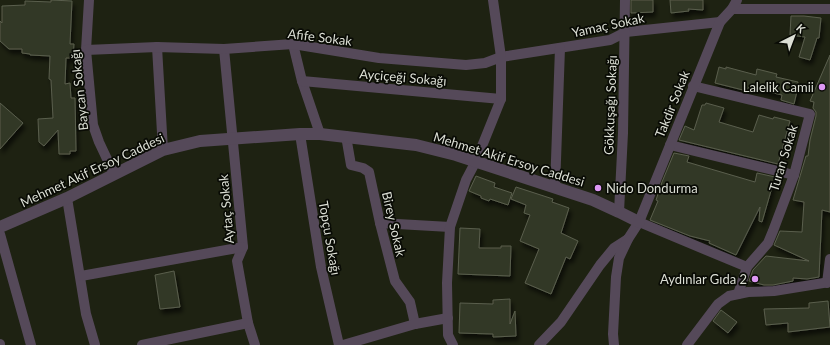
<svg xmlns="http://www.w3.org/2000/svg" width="830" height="345" font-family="Lato,sans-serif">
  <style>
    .building { fill: #333727; stroke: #5a5f4d; filter: url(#shadow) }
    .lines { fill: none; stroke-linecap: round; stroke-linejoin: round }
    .minor { stroke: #554959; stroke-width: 10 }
    .tertiary { stroke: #554959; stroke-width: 12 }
    .poi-dot { fill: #dd98f3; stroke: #090b05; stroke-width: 1.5 }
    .labels { text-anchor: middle; stroke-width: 3.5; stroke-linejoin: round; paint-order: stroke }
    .street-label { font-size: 13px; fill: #dcdfd5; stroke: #090b05 }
    .poi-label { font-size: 13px; fill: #dcdfd5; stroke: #090b05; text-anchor: end }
  </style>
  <defs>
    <filter id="shadow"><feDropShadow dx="2.5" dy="4.5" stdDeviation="2" flood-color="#0009"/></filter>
  </defs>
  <rect width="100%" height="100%" fill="#1e2212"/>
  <g class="building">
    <polygon points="51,0 72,1 70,44 74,44 73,58 66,58 65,84 70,83 71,98 75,98 76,151 70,151 70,154 59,154 58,130 44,146 39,142 38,119 53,118 51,80 49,79 50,56 30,55 30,54 22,53 22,49 9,49 0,41 0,21 2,23 2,6 25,5 25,1 51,2"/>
    <polygon points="631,0 653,0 653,12 631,13"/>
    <polygon points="670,0 703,0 703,10 688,9 689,11 671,13"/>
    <polygon points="791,16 804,16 821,18 819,38 817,38 810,60 799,57 805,37 790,35"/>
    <polygon points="830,55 830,212 822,210 819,277 807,279 793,278 793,281 773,285 764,285 749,281 753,270 766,256 809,261 774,245 780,231 802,232 804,202 793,200 806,156 808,156 810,140 816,116 816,112 813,108 814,102 810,101"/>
    <polygon points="719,67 726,69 726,67 756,75 757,69 777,74 776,77 798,82 797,86 798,87 794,104 781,100 782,95 749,87 747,91 715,83"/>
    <polygon points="0,103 23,123 0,149"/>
    <polygon points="706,103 724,108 719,122 753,132 759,115 773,119 774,117 790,121 778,164 679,140 685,126 694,130 702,105 705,105"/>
    <polygon points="674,153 689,156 687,162 755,182 757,173 775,177 762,222 759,221 760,207 736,255 709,243 710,241 690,236 650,220 658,201 656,200 662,182"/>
    <polygon points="476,176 495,183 494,187 512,193 508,205 490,199 489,201 481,198 481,196 469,191"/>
    <polygon points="516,187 553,199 552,202 569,208 561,233 578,241 570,259 566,257 551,294 525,283 539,249 520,241 530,215 524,213 526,205 511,199"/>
    <polygon points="460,228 480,229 479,248 501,248 501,246 511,246 510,276 458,274"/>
    <polygon points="174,271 180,307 160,309 155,275"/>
    <polygon points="510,299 510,324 515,311 516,336 493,337 493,334 459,333 460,303 493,304 493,300"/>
    <polygon points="828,301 830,327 788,332 788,323 766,325 764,309 809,308 809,303"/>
    <polygon points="721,310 737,322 728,333 713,321"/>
  </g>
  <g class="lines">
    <g class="minor">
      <polyline points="89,0 86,50 93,125 99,142 114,174"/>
      <polyline points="732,9 830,9"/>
      <polyline points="293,44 302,81 320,134"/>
      <polyline points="157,47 163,150"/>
      <polyline points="224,49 243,247 237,261 248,323 255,345"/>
      <polyline points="86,50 157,47 224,49 293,44 379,58 466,65 485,63 501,57 610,40 626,32 720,22"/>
      <polyline points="302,81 501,99"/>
      <polyline points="693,86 810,114 794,175 773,231 768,243 747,267 738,294"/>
      <polyline points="300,134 321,267 339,345"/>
      <polyline points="346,136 351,165 363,168 369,172 380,223 395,281 410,302 415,324"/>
      <polyline points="670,145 794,175"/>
      <polyline points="555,188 560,48"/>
      <polyline points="67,198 86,314 95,345"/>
      <polyline points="619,212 623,133 625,0"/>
      <polyline points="639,222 747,267"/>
      <polyline points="380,223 450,227"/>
      <polyline points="0,234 31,345"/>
      <polyline points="81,276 243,247"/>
      <polyline points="827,283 830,259"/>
      <polyline points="0,344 0,345"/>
      <polyline points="142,345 248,323"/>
      <polyline points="343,345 415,324 448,318"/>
      <polyline points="453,345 448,335 447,283 450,227 466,180 476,161 501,99 501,57 493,0"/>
      <polyline points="539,345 561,322 600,265 614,248 628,239"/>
      <polyline points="614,345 613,334 616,277 619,258 628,239 639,222 720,22 732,9 737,0"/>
      <polyline points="687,345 718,304 729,296 748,292 774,291 830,282"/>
    </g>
    <polyline class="tertiary" points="0,227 67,198 163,150 200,141 300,134 320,134 416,145 456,155 593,200 619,212 639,222"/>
  </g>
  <g class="poi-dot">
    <circle cx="822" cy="87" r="4"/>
    <circle cx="598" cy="188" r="4"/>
    <circle cx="755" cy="279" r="4"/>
  </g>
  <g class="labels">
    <g class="street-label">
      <text transform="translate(608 25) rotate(-12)" y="5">Yamaç Sokak</text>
      <text transform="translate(320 37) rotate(7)" y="5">Afife Sokak</text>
      <text transform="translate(403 77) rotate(5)" y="5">Ayçiçeği Sokağı</text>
      <text transform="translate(79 90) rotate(-96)" y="5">Baycan Sokağı</text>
      <text transform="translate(672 104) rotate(-68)" y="5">Takdir Sokak</text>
      <text transform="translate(610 105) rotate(-88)" y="5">Gökkuşağı Sokağı</text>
      <text transform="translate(783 158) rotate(-73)" y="5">Turan Sokak</text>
      <text transform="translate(509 159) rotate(17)" y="5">Mehmet Akif Ersoy Caddesi</text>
      <text transform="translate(92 170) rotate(-25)" y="5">Mehmet Akif Ersoy Caddesi</text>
      <text transform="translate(226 209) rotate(-95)" y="5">Aytaç Sokak</text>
      <text transform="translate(394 224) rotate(77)" y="5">Birey Sokak</text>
      <text transform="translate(330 238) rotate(80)" y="5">Topçu Sokağı</text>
    </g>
    <g class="poi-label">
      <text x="814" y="92">Lalelik Camii</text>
      <text x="606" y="193" text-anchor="start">Nido Dondurma</text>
      <text x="747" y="284">Aydınlar Gıda 2</text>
    </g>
  </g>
  <g transform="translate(794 36) rotate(42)" stroke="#090b05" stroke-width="3" paint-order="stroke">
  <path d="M0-3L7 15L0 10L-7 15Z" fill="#dcdfd5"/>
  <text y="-6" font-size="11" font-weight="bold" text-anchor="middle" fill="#dcdfd5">K</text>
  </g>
</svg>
